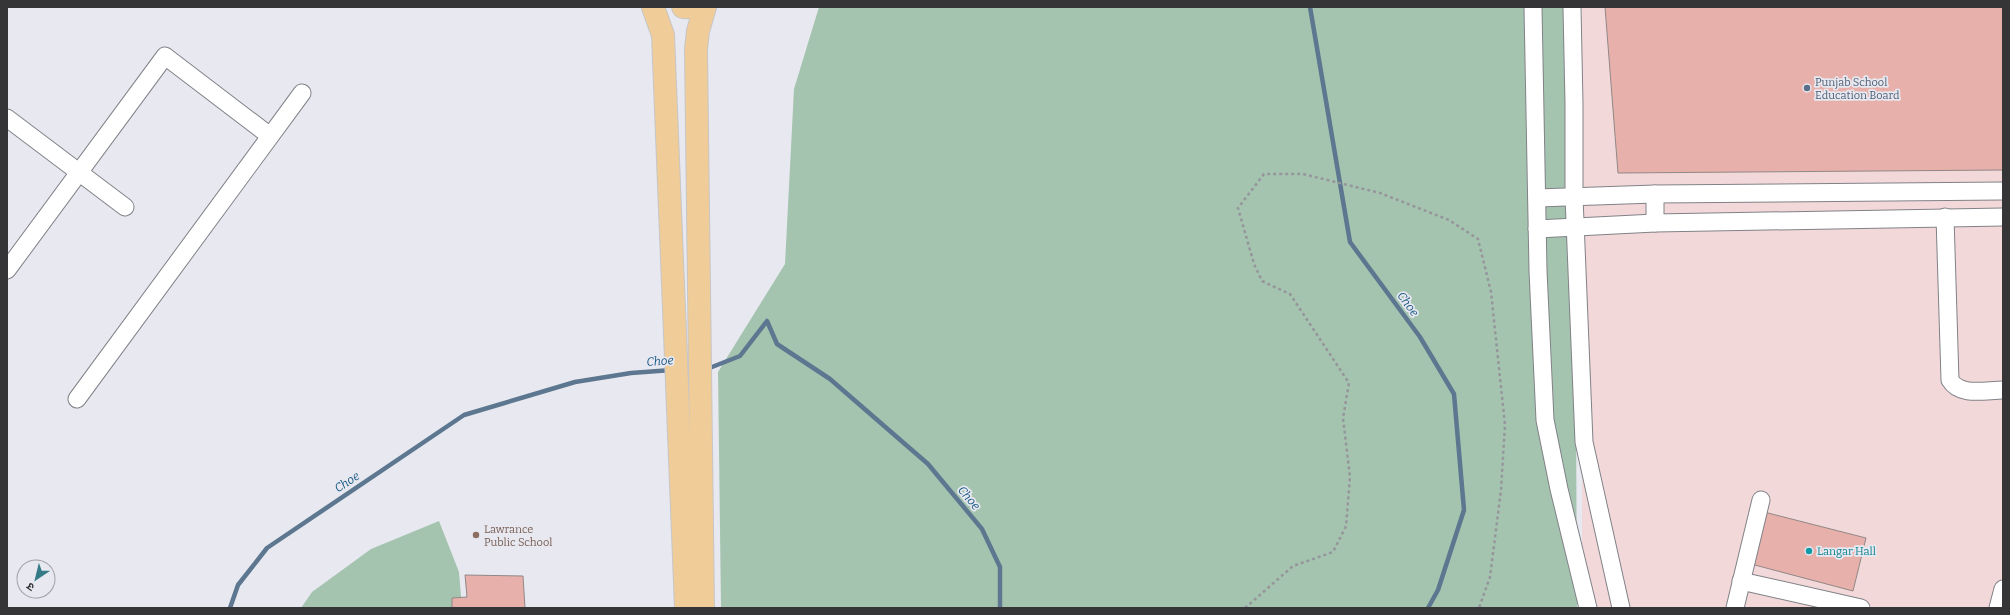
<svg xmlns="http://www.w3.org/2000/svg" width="2010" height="615" font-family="Bitter,'Noto Sans Devanagari',serif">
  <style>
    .commercial { fill: #f3d8da }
    .green { fill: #a5c4b0 }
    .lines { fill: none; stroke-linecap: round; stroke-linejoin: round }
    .stream { stroke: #5c778f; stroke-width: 4.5 }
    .building { fill: #e8b0aa; stroke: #908887 }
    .minor-casing { stroke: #818288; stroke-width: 19 }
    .major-casing { stroke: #c6c6c7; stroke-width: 24 }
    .path { stroke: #95969b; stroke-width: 2.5; stroke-dasharray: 3 3; stroke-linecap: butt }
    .minor { stroke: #fff; stroke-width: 17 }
    .major { stroke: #f0cc98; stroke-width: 22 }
    .service-dot { fill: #5c6f8a; stroke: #e8e9f0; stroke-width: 1.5 }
    .education-dot { fill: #8d6e63; stroke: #e8e9f0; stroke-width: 1.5 }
    .culture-dot { fill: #0f9aa8; stroke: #e8e9f0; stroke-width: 1.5 }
    .labels { text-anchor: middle; stroke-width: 3.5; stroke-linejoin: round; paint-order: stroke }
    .service-label { font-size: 11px; fill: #4e5e75; stroke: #e8e9f0; text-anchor: start }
    .education-label { font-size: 11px; fill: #785e54; stroke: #e8e9f0; text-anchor: start }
    .culture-label { font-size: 11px; fill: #0d838f; stroke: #e8e9f0; text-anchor: start }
    .water-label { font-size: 12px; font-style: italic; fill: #1b5986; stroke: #e8e9f0 }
  </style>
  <rect width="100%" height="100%" fill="#e8e9f0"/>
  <rect class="commercial" x="1582" y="7" width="421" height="601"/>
  <g class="green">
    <polygon points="819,7 1574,7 1577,608 721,608 718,372 785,264 794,89"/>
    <polygon points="439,521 459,572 462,608 301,608 312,592 371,549"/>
  </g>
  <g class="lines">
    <g class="stream">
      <polyline points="1310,7 1350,242 1420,337 1454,394 1464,510 1438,590 1428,608"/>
      <polyline points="705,368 712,367 740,356 767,321 777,344 830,379 928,464 982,529 1000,567 1000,608"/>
      <polyline points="230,608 238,585 267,548 464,415 575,382 631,373 672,370"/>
    </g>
  </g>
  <g class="building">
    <polygon points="1605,7 2003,7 2003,170 1618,173"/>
    <polygon points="1764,512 1866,538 1853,591 1751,564"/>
    <polygon points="465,575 523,576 525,608 452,608 452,598 467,597"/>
  </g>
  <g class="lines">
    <g class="minor-casing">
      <g id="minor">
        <polyline points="1533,7 1538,271 1545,420 1559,489 1588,608"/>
        <polyline points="1572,7 1574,104 1574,197 1584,442 1621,608"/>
        <polyline points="7,118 125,207"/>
        <polyline points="1537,198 1655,194 2003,191"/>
        <path d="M1945,217L1950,380C1960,397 1986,390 2003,390"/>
        <polyline points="1655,223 1655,194"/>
        <polyline points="1537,229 1655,223 2003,217"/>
        <polyline points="7,270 165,56 270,136"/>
        <polyline points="77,399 302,93"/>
        <polyline points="1741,581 1861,608"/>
        <polyline points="1735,608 1761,500"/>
        <polyline points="1998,608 2003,589"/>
      </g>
    </g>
    <g class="major-casing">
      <g id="major">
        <polyline points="653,7 663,35 686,608"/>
        <polyline points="683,7 704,8"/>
        <polyline points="703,608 696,49 698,31 705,7"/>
      </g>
    </g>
    <polyline class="path" points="1245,608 1293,566 1333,552 1346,526 1350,477 1343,418 1349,383 1290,294 1262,281 1254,264 1238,208 1264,174 1303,174 1380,193 1449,220 1478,239 1491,292 1505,425 1501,490 1490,577 1479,608"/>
    <use href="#minor" class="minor"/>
    <use href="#major" class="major"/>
  </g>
  <circle class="service-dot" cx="1807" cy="88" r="4"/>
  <circle class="education-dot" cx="476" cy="535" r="4"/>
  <circle class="culture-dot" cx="1809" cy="551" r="4"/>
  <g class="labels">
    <g class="service-label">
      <text x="1815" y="86">Punjab School<tspan x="1815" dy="13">Education Board</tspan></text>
    </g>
    <g class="education-label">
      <text x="484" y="533">Lawrance<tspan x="484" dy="13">Public School</tspan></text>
    </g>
    <g class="culture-label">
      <text x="1817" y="555">Langar Hall</text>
    </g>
    <g class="water-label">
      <text transform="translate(1408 304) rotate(54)" y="4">Choe</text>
      <text transform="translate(660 361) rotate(-4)" y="4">Choe</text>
      <text transform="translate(347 482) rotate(-34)" y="4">Choe</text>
      <text transform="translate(969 498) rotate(50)" y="4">Choe</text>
    </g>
  </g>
  <rect width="2010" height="615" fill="none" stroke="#353538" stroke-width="16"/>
  <g transform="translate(36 579) rotate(215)"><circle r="19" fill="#e8e9f0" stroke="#a0a1a6"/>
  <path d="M0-3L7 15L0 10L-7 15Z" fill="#357b87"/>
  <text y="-6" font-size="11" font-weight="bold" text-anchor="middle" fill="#353538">उ</text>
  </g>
</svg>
